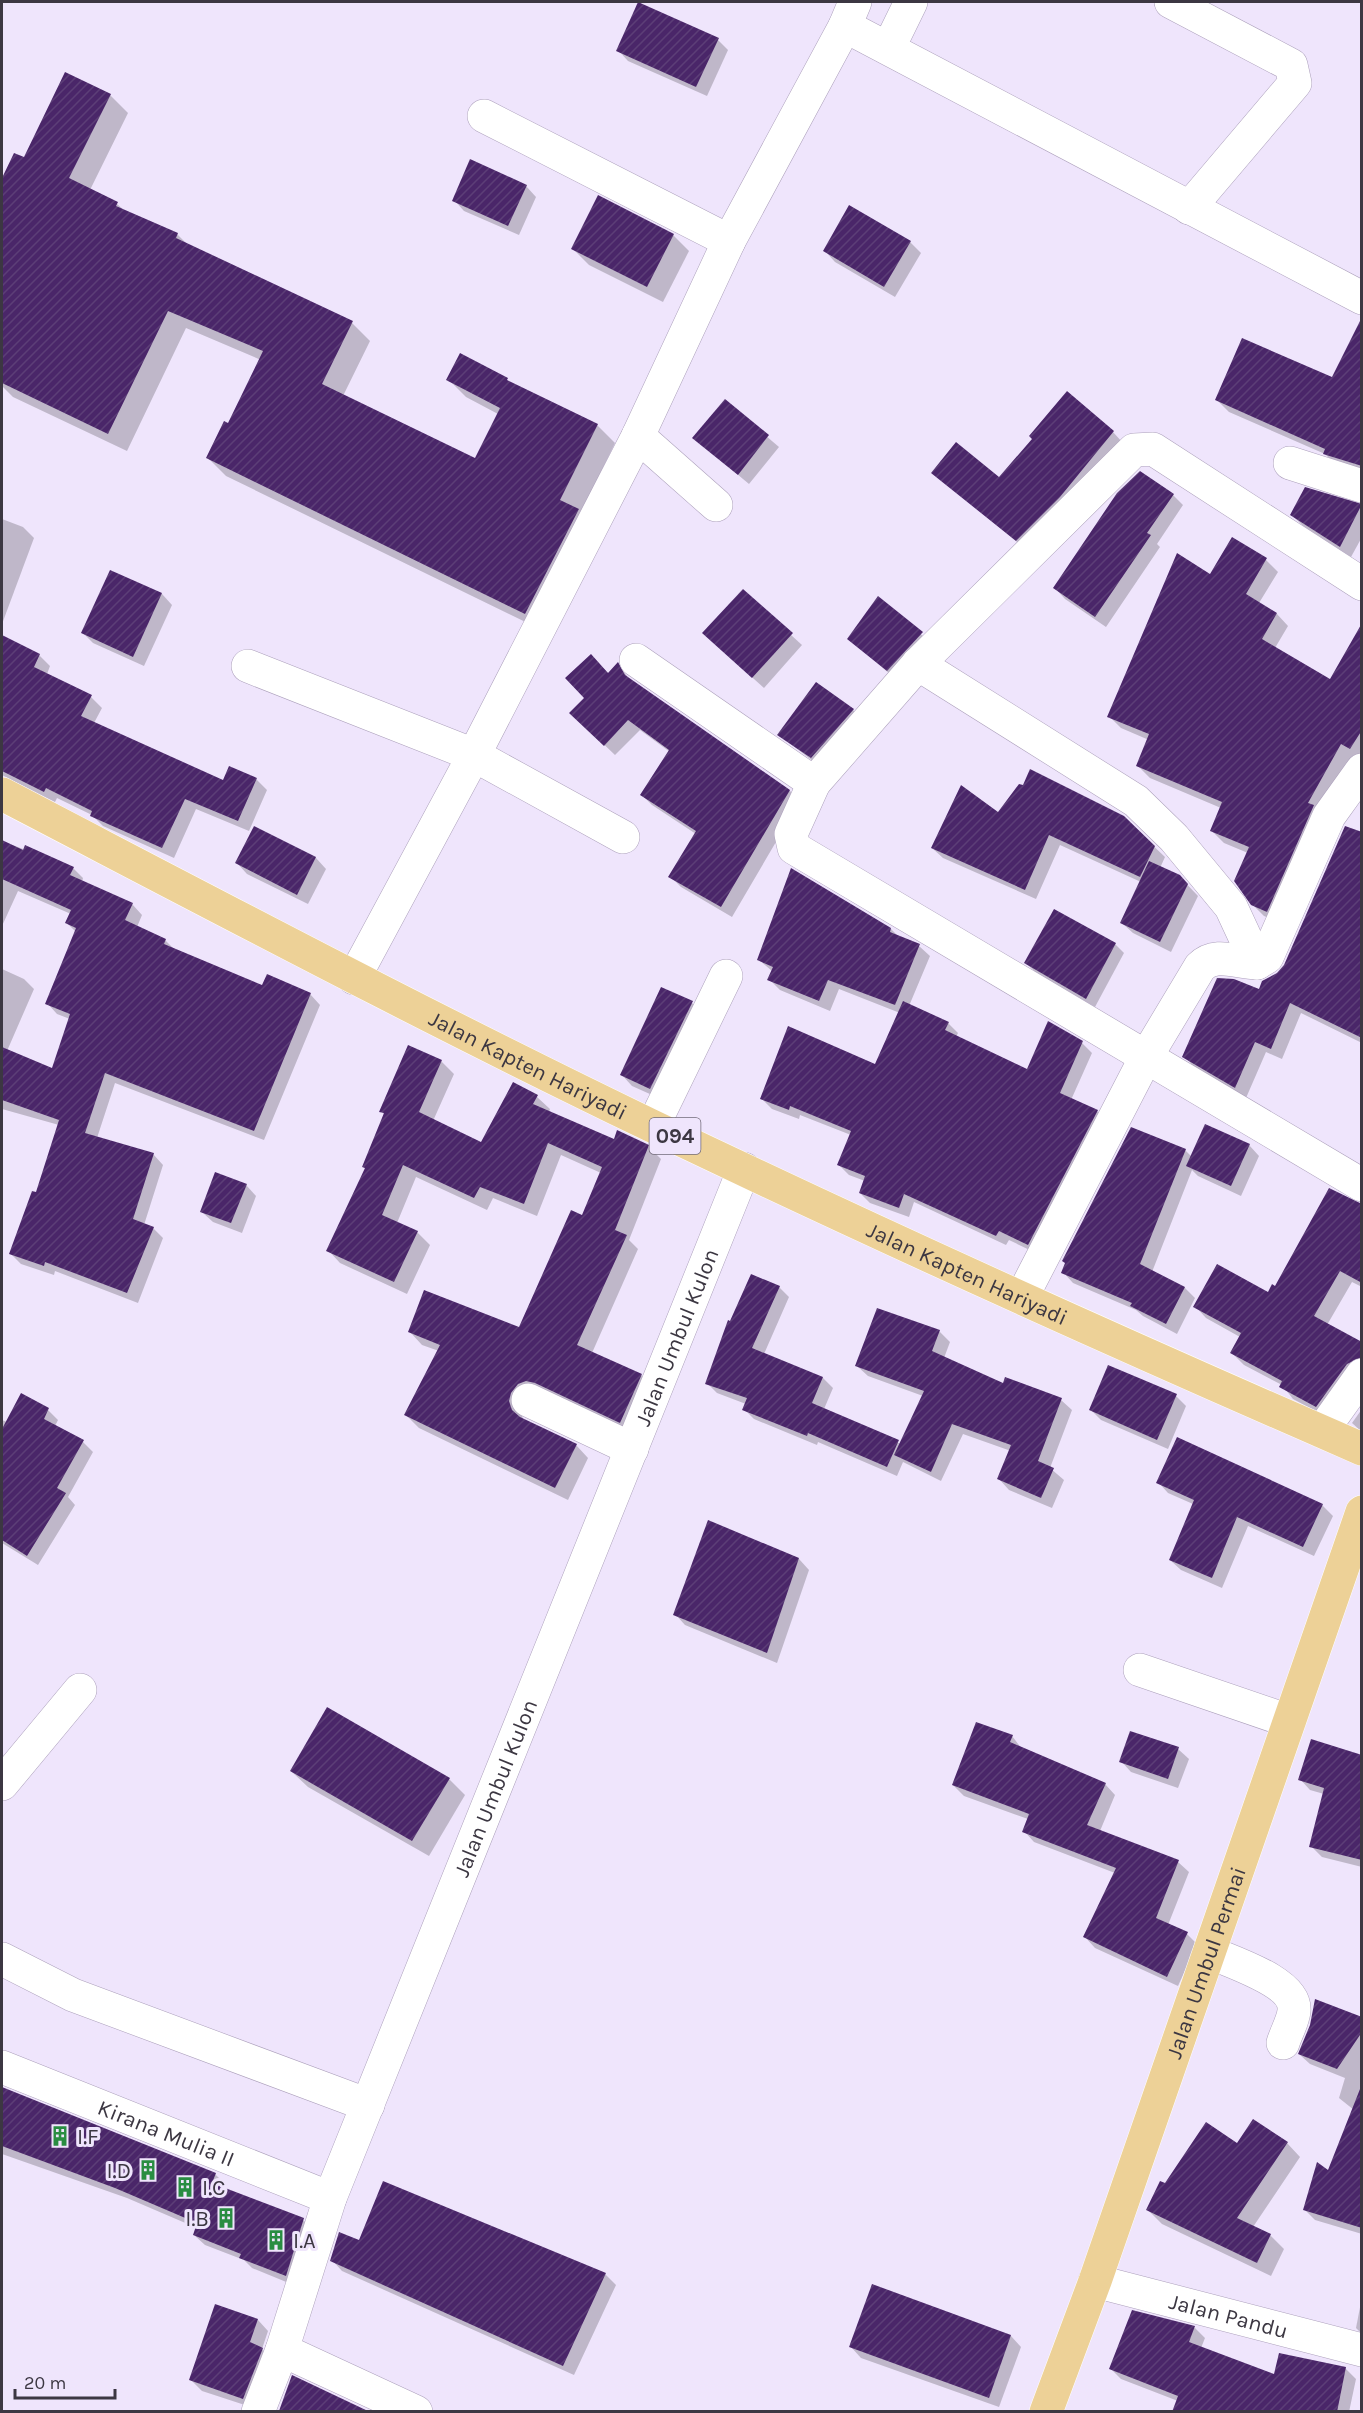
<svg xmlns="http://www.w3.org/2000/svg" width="1363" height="2413" font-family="Karla,sans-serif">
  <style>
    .shadow { fill: #0003 }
    .building { fill: url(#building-hatch) }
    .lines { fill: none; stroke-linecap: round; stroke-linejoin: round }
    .minor-casing { stroke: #ada1bc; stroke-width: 34 }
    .major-casing { stroke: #fff; stroke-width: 34 }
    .minor { stroke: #fff; stroke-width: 33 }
    .major { stroke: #edd197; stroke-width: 33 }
    .labels { text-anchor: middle; stroke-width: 6; stroke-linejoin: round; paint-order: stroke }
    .shield { fill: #efe5fc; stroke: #726b7a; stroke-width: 1.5 }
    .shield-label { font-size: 21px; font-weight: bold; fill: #3c3742 }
    .street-label { font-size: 22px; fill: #3c3742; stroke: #efe5fc }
    .poi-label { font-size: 22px; fill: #3c3742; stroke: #efe5fc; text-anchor: start }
  </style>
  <defs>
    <pattern id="building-hatch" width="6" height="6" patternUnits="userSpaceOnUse" patternTransform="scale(1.5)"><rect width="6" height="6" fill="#4a2669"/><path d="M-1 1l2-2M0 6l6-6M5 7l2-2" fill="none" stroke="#5c3e77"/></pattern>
  </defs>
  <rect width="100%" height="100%" fill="#efe5fc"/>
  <g class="shadow">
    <polygon points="718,40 728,50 707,96 628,61 618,50"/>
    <polygon points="110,95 128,113 90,190 117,204 125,211 177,234 188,245 352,323 370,341 343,396 476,460 498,414 466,397 448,379 460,355 512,385 597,425 615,443 581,513 544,631 226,476 208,458 229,425 261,360 186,328 127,451 13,397 2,386 2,360 13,329 2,325 2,182 14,155 24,159"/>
    <polygon points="526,186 536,197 519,235 464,211 454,200"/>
    <polygon points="673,235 689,251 663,302 589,265 573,249"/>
    <polygon points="910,242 921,253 895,297 835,262 825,251"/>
    <polygon points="1362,340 1362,473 1336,465 1325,454 1229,412 1217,400 1333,379"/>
    <polygon points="725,401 779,447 749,484 694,438"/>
    <polygon points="1113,432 1123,443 1027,550 933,473 999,479"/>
    <polygon points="1306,489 1362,505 1362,537 1351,557 1303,526 1292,515"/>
    <polygon points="1173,495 1183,505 1157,544 1160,547 1106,627 1065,599 1055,588"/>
    <polygon points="2,519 23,527 34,538 2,624"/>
    <polygon points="1232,539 1266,560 1278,572 1259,603 1277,614 1288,626 1275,648 1331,681 1362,630 1362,759 1354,755 1320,813 1279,922 1264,916 1252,904 1248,853 1224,843 1212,831 1221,808 1150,778 1138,766 1149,740 1121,728 1109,716 1210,576"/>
    <polygon points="111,572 162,594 172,605 144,666 93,643 83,633"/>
    <polygon points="743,591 802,645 764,688 715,644"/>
    <polygon points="879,598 938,649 904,686 849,639"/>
    <polygon points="2,637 39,655 50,666 47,674 91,697 102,708 94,723 224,782 256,779 267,790 249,831 196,809 174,858 103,826 92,815 57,798 55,802 2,775"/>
    <polygon points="591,656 609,674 618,665 632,682 790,791 800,801 732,917 681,887 670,876 696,834 652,805 642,795 670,752 640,730 615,755 571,713 586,698"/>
    <polygon points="853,710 864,720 822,768 779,735"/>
    <polygon points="1024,787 1123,817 1165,857 1160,868 1179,876 1198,896 1171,952 1133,933 1122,923 1141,882 1060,845 1036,899 943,858 932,848 998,814"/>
    <polygon points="255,828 316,858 326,869 308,904 247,874 237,863"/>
    <polygon points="1362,834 1362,1043 1301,1013 1282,1059 1266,1052 1246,1098 1195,1068 1184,1056 1285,966"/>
    <polygon points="2,841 73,868 83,878 82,882 132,904 142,915 137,927 165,940 176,951 263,987 310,994 320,1005 264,1140 115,1083 97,1138 153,1154 163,1165 144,1225 153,1228 163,1238 138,1303 55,1271 54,1275 21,1264 11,1254 37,1194 59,1125 2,1109 2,969 24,979 34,989 7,1051 53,1070 70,1019 57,1014 47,1003 76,932 67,923 71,914 18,891 2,926"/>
    <polygon points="891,929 900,938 919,946 930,956 909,1006 948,1023 958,1033 956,1037 1028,1071 1082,1043 1092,1053 1071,1100 1097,1111 1107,1121 1038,1254 1009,1240 1006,1245 914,1202 909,1217 870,1203 860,1193 865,1181 849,1175 839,1165 851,1135 800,1115 799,1119 772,1109 762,1099 875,1066 900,1013 839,989 830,1011 780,990 769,979 772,971 759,960"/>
    <polygon points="1115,944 1124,953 1095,1007 1035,972 1026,963"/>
    <polygon points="692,1003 703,1013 661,1099 632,1086 622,1075"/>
    <polygon points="441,1061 454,1074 433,1121 482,1144 513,1084 537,1097 550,1109 549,1112 614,1141 648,1146 661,1159 629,1240 638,1249 592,1353 641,1375 653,1388 633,1434 522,1415 523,1420 576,1445 588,1458 568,1500 419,1428 406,1415 439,1351 422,1345 410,1332 520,1329 583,1217 601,1173 561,1155 537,1216 493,1198 487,1210 416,1177 397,1223 417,1232 430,1245 407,1294 340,1263 328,1250 366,1169 363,1167 385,1115 381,1111"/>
    <polygon points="1249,1145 1259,1156 1241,1196 1198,1176 1192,1170 1152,1272 1185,1288 1195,1298 1177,1334 1143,1316 1136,1310 1073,1283 1063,1272 1185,1150 1192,1157"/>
    <polygon points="246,1185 256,1196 242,1233 213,1222 202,1212"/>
    <polygon points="1362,1206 1362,1287 1352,1282 1327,1325 1362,1344 1362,1373 1329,1418 1293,1399 1282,1385 1244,1365 1232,1353 1240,1337 1206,1318 1195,1306 1268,1294"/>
    <polygon points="779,1287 789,1297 764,1354 823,1378 833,1388 824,1409 901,1444 923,1396 868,1376 857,1366 939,1331 950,1342 944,1358 1004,1385 1061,1400 1072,1410 1050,1468 1064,1480 1052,1508 1009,1490 999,1479 1011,1451 963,1434 941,1481 903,1462 897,1476 818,1442 817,1445 754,1419 744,1409 746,1404 717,1393 707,1383"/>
    <polygon points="22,1395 48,1410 58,1420 55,1426 83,1442 93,1452 68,1497 75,1505 38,1565 2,1543 2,1420 7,1422"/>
    <polygon points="1176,1396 1186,1406 1168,1449 1101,1420 1091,1410"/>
    <polygon points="1362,1409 1362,1432 1352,1423"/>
    <polygon points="1158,1482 1322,1505 1333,1516 1314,1556 1248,1526 1222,1588 1181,1570 1170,1560 1193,1504 1168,1493"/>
    <polygon points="799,1559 809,1570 777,1663 685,1625 675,1614"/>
    <polygon points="1012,1736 1022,1749 1105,1784 1115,1795 1100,1831 1178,1862 1189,1872 1168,1925 1187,1934 1197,1944 1178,1986 1095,1948 1085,1937 1115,1873 1034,1842 1024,1831 1028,1819 964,1796 953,1785"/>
    <polygon points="1178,1749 1189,1759 1178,1788 1131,1772 1121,1761"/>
    <polygon points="1362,1757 1362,1867 1322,1857 1311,1846 1324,1794 1310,1790 1300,1779"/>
    <polygon points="291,1771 449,1779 465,1795 429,1856 308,1787"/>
    <polygon points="1362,2018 1362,2090 1354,2110 1339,2098 1345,2078 1310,2064 1299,2054"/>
    <polygon points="2,2089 215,2174 226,2185 224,2190 303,2220 314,2230 296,2286 252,2268 244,2260 205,2245 194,2235 197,2228 127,2198 2,2154"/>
    <polygon points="1362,2116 1362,2234 1315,2220 1304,2209"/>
    <polygon points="1287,2143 1300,2157 1253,2227 1270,2235 1284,2249 1271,2276 1162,2224 1148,2210 1237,2145"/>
    <polygon points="332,2260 605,2274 616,2285 574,2375 342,2271"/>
    <polygon points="873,2286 1011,2336 1021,2347 999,2407 861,2358 851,2347"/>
    <polygon points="1362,2297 1362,2334 1356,2328"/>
    <polygon points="1133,2312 1195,2328 1205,2338 1201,2348 1275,2376 1345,2368 1356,2379 1349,2412 1178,2412 1178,2401 1121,2379 1111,2369"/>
    <polygon points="258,2320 268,2331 262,2349 272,2360 254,2408 202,2391 191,2380"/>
  </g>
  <g class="building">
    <polygon points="638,2 719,38 696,87 616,51"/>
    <polygon points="65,72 111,94 69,178 118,202 116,206 178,233 176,238 353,321 322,384 475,458 500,408 446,380 460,353 508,378 507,380 598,424 560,500 579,509 525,614 206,458 224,421 228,423 263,351 168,311 108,434 2,383 2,178 14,153 24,157"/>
    <polygon points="470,159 527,185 508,226 452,201"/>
    <polygon points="598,195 674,234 647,287 571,249"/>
    <polygon points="849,205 911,241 884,287 823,251"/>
    <polygon points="1362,317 1362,466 1323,454 1325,449 1215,400 1242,338 1332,377"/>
    <polygon points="1067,391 1114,431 1060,497 1016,541 931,473 956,442 999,477 1032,439 1029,436"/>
    <polygon points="725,399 769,435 738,475 692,438"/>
    <polygon points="1140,471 1174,494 1147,533 1151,535 1095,617 1053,588 1117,493"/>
    <polygon points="1305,487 1362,504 1340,547 1290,515"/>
    <polygon points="1232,537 1267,558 1246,594 1277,613 1262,639 1330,679 1362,623 1362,730 1350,749 1341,744 1308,803 1314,805 1267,912 1251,905 1234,881 1249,847 1210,831 1222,802 1136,766 1149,734 1107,717 1177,553 1210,574"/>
    <polygon points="110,570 162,593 133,657 81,633"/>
    <polygon points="743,589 793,633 752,678 702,633"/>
    <polygon points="878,596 923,632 887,671 847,639"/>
    <polygon points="2,635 40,654 34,667 92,695 81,716 223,780 229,766 257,778 238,821 185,799 162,848 90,816 92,811 46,788 44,792 2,771"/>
    <polygon points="591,654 608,673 618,662 625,675 790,790 721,907 668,877 696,831 640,795 669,750 628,720 604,746 569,713 584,698 565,678"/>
    <polygon points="816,682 854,709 811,758 777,735"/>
    <polygon points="1030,769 1124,816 1155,846 1140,877 1049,835 1025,890 931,848 961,785 998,812 1019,784 1023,785"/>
    <polygon points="254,826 316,857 297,895 235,863"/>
    <polygon points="1345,826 1362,832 1362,1038 1290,1003 1271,1049 1255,1042 1235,1088 1182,1057 1217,978 1234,979 1259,989 1262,981 1277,973 1284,965"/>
    <polygon points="2,840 23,850 25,845 74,867 70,875 133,903 125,920 166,939 164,944 262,985 267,974 311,993 254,1131 105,1073 85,1133 154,1153 133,1219 154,1227 127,1293 45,1262 44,1266 9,1254 32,1191 36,1192 59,1120 2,1100 2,1047 52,1068 70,1014 45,1004 76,928 65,923 71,910 2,879"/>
    <polygon points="1149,861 1180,875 1188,884 1160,942 1120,923"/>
    <polygon points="791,868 891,928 890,932 920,944 895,1005 828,980 819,1001 767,980 773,967 757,960"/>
    <polygon points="1054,909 1116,943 1086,999 1024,963"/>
    <polygon points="661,987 693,1001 650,1089 620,1075"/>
    <polygon points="903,1001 949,1022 945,1030 1027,1069 1048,1021 1083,1041 1060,1093 1098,1110 1028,1245 999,1231 996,1236 904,1194 899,1208 859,1193 865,1176 837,1165 851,1131 790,1106 789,1110 760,1099 788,1026 875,1064"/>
    <polygon points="408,1045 442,1060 419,1112 481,1142 513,1082 538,1095 533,1104 614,1139 617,1130 649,1145 615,1230 627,1235 577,1345 642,1374 620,1423 535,1383 526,1381 518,1384 511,1393 509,1401 512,1410 520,1417 577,1444 555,1488 404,1415 440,1345 408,1332 424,1290 519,1327 571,1210 582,1215 602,1167 548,1143 524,1204 480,1187 474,1198 403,1165 382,1215 418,1231 394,1282 326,1251 365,1168 362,1167 384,1113 379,1112"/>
    <polygon points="1205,1124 1250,1144 1231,1186 1186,1166"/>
    <polygon points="1131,1127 1186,1149 1140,1264 1185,1287 1166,1324 1130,1306 1132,1303 1061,1273 1065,1263 1062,1261"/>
    <polygon points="215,1172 247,1184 231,1223 200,1212"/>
    <polygon points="1329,1188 1362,1204 1362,1283 1340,1271 1314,1316 1362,1342 1362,1357 1347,1364 1316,1407 1279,1387 1282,1381 1230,1353 1241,1333 1193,1307 1217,1264 1268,1292 1272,1284 1275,1286"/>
    <polygon points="751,1274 780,1286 752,1348 823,1377 812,1403 899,1440 887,1467 808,1433 807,1436 742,1410 747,1398 705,1384 728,1320 730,1321"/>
    <polygon points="877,1308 940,1330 932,1351 1003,1383 1005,1377 1062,1398 1038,1461 1054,1468 1041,1498 997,1479 1011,1445 952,1424 931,1472 894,1455 924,1391 855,1366"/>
    <polygon points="1108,1365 1177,1394 1157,1440 1089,1410"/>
    <polygon points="21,1393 49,1408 44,1419 84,1440 57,1488 66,1493 27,1556 2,1540 2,1429"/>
    <polygon points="1177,1437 1323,1504 1303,1547 1237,1517 1212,1578 1169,1560 1194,1500 1156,1483"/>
    <polygon points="708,1520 799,1558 767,1653 673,1615"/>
    <polygon points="327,1707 450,1778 412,1841 290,1771"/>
    <polygon points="976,1722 1013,1735 1010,1742 1106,1783 1087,1825 1179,1860 1156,1918 1188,1932 1167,1977 1083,1937 1116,1868 1022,1832 1029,1814 952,1785"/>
    <polygon points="1130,1731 1179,1747 1168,1779 1119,1762"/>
    <polygon points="1311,1739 1362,1755 1362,1860 1309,1847 1324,1788 1298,1780"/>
    <polygon points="1315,1999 1362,2017 1362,2032 1337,2069 1298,2054 1310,2025"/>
    <polygon points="2,2087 216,2173 212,2183 304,2218 286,2276 239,2258 241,2254 193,2235 197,2223 115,2188 2,2146"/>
    <polygon points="1360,2089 1362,2089 1362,2228 1303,2210 1317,2162 1328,2170"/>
    <polygon points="1253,2119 1288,2142 1237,2218 1271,2234 1257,2263 1146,2210 1160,2181 1165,2183 1206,2122 1237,2143"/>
    <polygon points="383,2181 606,2273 563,2366 330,2261 339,2232 359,2240"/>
    <polygon points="872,2284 1011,2335 989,2398 849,2347"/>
    <polygon points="215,2304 258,2319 250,2342 263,2348 243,2399 189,2380"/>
    <polygon points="1132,2310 1195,2326 1189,2342 1274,2374 1279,2353 1346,2367 1337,2412 1172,2412 1178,2396 1109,2369"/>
    <polygon points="292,2375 370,2412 279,2411"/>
  </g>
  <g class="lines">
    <g class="minor-casing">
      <g id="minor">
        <polyline points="1171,2 1291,65 1295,83 1189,208"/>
        <polyline points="845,26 1362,298"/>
        <polyline points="889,47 911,2"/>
        <polyline points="484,116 729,241"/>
        <polyline points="638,436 716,505"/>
        <polyline points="1290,463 1362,486"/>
        <polyline points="1362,584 1153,449 1134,450 918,664 814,783 791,834 794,848 1362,1185"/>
        <polyline points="636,660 814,783"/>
        <polyline points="918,664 1136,801 1174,838 1231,907 1257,963"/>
        <polyline points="248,666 474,755 623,837"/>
        <polyline points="354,978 474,755 638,436 729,241 845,26 855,2"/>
        <polyline points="653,1126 726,976"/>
        <path d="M1022,1297L1146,1057L1200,967C1216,951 1237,963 1257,963L1267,957L1329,816L1362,770"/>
        <polyline points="528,1400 632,1449"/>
        <polyline points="1322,1431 1362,1375"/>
        <polyline points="1140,1670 1289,1721"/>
        <polyline points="2,1784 80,1690"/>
        <path d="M1209,1952C1231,1962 1297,1982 1294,2011C1293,2021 1286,2033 1283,2043"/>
        <polyline points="2,1959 73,1995 368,2105"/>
        <path id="s1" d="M2,2067L330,2198"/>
        <path id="s2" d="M1095,2281L1362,2350"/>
        <polyline points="282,2350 416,2412"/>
        <path id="s3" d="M258,2412L282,2350L330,2198L744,1169"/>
      </g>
    </g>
    <g class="major-casing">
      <g id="major">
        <path id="s4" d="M2,794C217,906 432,1020 650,1125C885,1238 1123,1345 1362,1449"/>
        <path id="s5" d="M1046,2412L1095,2281L1362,1512"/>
      </g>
    </g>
    <use href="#minor" class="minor"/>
    <use href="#major" class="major"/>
  </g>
  <defs>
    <g id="building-bare" transform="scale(1.62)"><path d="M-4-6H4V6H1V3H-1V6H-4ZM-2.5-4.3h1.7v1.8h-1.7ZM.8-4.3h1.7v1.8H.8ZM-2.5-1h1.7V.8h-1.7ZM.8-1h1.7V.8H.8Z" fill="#298d42" stroke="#efe5fc" stroke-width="2.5" paint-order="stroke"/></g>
  </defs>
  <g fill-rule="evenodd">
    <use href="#building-bare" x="60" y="2136"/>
    <use href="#building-bare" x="148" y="2170"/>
    <use href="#building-bare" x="185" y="2187"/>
    <use href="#building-bare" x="226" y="2218"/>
    <use href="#building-bare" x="276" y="2240"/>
  </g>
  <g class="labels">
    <rect class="shield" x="649.5" y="1118" width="51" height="36" rx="4.5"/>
    <g class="shield-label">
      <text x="675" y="1143">094</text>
    </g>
    <g class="street-label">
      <text dy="8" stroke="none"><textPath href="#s4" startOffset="592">Jalan Kapten Hariyadi</textPath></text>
      <text dy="8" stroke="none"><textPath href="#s4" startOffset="1078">Jalan Kapten Hariyadi</textPath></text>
      <text dy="8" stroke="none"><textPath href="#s3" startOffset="1154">Jalan Umbul Kulon</textPath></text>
      <text dy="8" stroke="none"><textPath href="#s3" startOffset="668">Jalan Umbul Kulon</textPath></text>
      <text dy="8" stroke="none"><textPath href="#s5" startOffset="477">Jalan Umbul Permai</textPath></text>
      <text dy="8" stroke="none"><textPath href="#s1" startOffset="177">Kirana Mulia II</textPath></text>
      <text dy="8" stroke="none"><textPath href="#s2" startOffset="138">Jalan Pandu</textPath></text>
    </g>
    <g class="poi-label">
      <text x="77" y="2144">I.F</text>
      <text x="131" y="2178" text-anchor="end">I.D</text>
      <text x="202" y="2195">I.C</text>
      <text x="209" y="2226" text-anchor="end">I.B</text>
      <text x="293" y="2248">I.A</text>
    </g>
  </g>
  <rect width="1363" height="2413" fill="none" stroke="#3c3742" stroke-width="6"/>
  <path d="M15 2389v9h100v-9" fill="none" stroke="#3c3742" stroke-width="3"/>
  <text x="24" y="2389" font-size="18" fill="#3c3742" stroke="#efe5fc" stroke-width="4.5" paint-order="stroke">20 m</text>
</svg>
